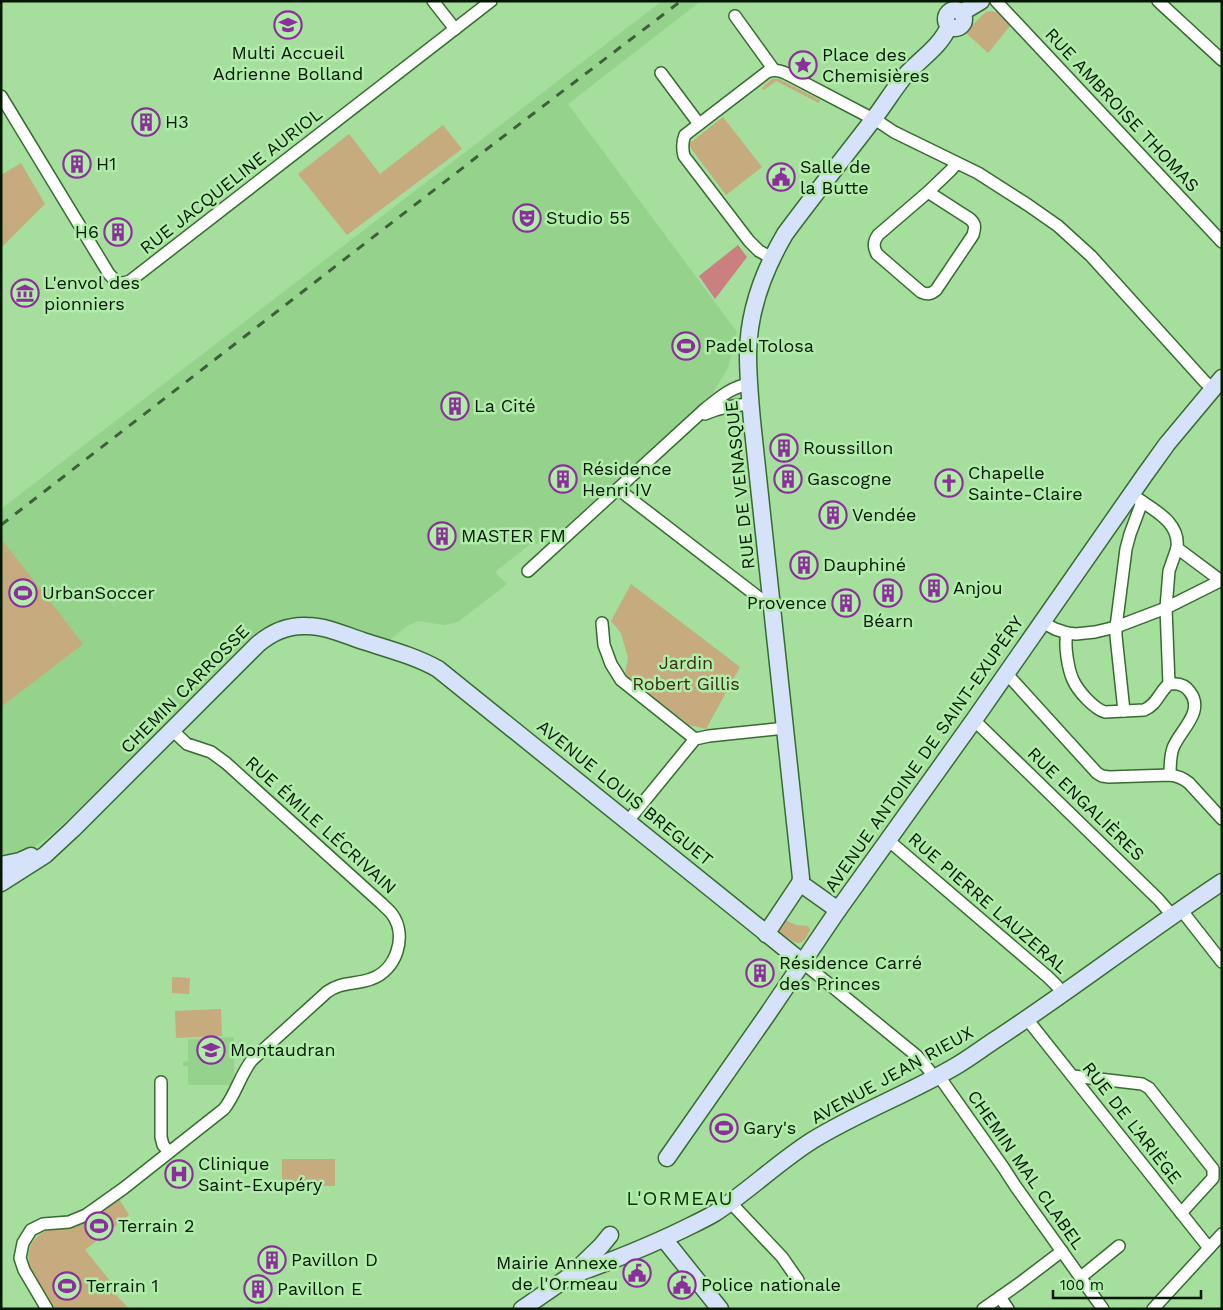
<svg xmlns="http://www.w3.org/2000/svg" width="1223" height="1310" font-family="'Work Sans',sans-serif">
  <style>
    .built { fill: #95d38c }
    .green { fill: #c5ab7e }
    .water { fill: #c9807e }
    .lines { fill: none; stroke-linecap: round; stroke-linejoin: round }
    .street-casing { stroke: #376c30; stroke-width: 14 }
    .secondary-casing { stroke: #376c30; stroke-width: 19 }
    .street { stroke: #fff; stroke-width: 11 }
    .secondary { stroke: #d6e2f9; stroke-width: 16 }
    .rail { stroke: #3d5f3a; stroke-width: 3; stroke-dasharray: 9 9; stroke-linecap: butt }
    .labels { text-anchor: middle; stroke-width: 5; stroke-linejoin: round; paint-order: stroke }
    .poi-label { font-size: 18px; fill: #031802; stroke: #b2ecaa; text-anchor: start }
    .street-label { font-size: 18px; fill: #031802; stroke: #b2ecaa }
    .park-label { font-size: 18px; fill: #3d2d11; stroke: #b2ecaa }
    .quarter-label { font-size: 20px; letter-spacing: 1px; fill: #0a3305; stroke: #b2ecaa }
  </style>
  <rect width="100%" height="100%" fill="#a5de9d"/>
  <g class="built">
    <polygon points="662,1 701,1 568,104 737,332 728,368 712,394 547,543 529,545 495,572 507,584 458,622 444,625 418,621 407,626 390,640 318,617 289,617 259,630 81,809 44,840 30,850 1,857 1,509"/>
    <polygon points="234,1037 234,1075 230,1085 188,1085 188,1066 183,1066 183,1062 188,1061 188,1039"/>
  </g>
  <g class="green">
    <polygon points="991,11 997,12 1010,26 988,53 965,32 986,12"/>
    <polygon points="772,79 779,79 820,100 819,103 776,81 764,90 762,88"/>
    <polygon points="723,117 762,167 726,195 690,147 690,143"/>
    <polygon points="443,125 462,149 347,235 298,174 349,134 380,174"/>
    <polygon points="21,163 45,204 1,248 1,175"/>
    <polygon points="3,541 83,644 1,707 1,542"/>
    <polygon points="631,584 740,667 706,729 689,725 625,674 628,658 621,633 611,621"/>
    <path d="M781,918L796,925L808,926L810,930C808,934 804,942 800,943C794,944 779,932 774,928Z"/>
    <polygon points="172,977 190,978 189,994 172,993"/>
    <polygon points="221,1009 222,1036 176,1038 175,1011"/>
    <rect x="282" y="1159" width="53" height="27"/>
    <path d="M119,1199L129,1215L85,1250L111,1282L110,1288L129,1309H56C44,1292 19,1265 32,1243C35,1238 40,1233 46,1231C52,1228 58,1229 65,1228C70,1228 75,1226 80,1224C94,1219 107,1207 119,1199Z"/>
  </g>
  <polygon class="water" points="738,245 747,257 715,299 699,276"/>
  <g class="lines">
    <g class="street-casing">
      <g id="street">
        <polyline points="433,1 455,29"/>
        <polyline points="996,1 1222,242"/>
        <polyline points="1158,1 1222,60"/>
        <polyline points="735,16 774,70"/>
        <polyline points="661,73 699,124"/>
        <path d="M1,96L109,274C117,283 119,285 130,281L491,1"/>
        <path d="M928,192L970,219C976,224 975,228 973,235L936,290C931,294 928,295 921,292L877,254C873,247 873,242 878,235L928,192L951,170L957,163"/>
        <path d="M772,258L759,251L749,241L684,156C682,148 682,142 685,135L767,72C779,68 785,73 795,78L879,122L894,132L978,173L1028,205L1058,226L1091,256L1205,382L1213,388"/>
        <path d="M705,414C720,407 735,405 751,404"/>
        <polyline points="618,489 762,600 771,600"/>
        <path d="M1137,498C1155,511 1180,522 1177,548L1220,580"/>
        <path d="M528,571L705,409C719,398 731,387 749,384"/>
        <path d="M1042,622L1055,629L1067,633C1064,645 1068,669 1073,680C1078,691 1094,709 1105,712L1144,710C1157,705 1159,692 1169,684"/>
        <polyline points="602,623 604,645 611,664 621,680 695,739"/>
        <polyline points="1067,633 1076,634 1095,632 1116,627 1166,608 1222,580"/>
        <path d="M1006,673L1097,773L1102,776L1109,777L1170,775C1178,776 1183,778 1189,783L1222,819"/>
        <polyline points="1169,684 1166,608 1169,571 1177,548"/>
        <path d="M1169,684C1177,683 1185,684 1190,692C1205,712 1180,730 1173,748C1170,757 1170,766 1170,775"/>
        <polyline points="1124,711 1116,636 1116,627 1126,549 1130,534 1142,502"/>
        <polyline points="974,720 1158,899 1172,915"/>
        <polyline points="628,821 695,739 709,736 785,728"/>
        <polyline points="888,840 1048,977 1057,986 1063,994"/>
        <polyline points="1182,909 1186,916 1222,962"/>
        <polyline points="802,962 917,1056 929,1070 933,1078"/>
        <polyline points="1027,1019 1209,1248"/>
        <polyline points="940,1075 943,1082 1003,1167 1016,1187 1103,1309"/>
        <polyline points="1073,1076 1142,1084 1149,1088 1213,1169 1213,1178 1181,1213"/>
        <polyline points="161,1082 161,1137 163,1145 169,1152"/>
        <polyline points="731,1203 782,1257 798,1280"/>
        <polyline points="1081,1277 1119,1246"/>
        <polyline points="1000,1297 1008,1309"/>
        <path d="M47,1309L24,1270L20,1258L23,1243L31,1230L43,1224L69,1222L86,1215L124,1188L224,1109C236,1094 240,1075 252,1060L327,992C342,981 355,985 371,979C396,971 408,936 392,914C389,910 384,906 381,903L226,763L211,752L187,744L172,730"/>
        <polyline points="983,1309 1020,1283 1062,1251"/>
        <polyline points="1153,1309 1222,1234"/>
      </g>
    </g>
    <g class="secondary-casing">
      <g id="secondary">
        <circle cx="955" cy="19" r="9"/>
        <polyline points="961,13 981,1"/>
        <polyline points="1,865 20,861 31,856"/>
        <path d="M1,883L45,855L73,829L258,644C272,632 289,625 307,626C326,626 345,635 363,641C388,649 415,656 438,669L802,962"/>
        <polyline points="800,883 838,910"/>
        <path d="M766,934L800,883L801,878L752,421C750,399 748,377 748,355C748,313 764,270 785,234C813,196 843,159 872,121C883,107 892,92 903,78C918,60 940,48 949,26"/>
        <polyline points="667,1158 767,1015 838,910 974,720 1144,476 1167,444 1222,378"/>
        <polyline points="664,1239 720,1309"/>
        <path d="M570,1276C609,1262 647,1247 684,1229C694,1224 705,1219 715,1213C749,1191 778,1162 813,1140C859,1112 910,1093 956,1066C971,1057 984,1047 998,1038C1074,988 1146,932 1222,882"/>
        <polyline points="522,1309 570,1276 601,1246 610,1235"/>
      </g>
    </g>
    <use href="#street" class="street"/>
    <use href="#secondary" class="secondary"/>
    <polyline class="rail" points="1,525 500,139 681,1"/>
  </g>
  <defs>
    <g id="school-ring" transform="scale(1.4375)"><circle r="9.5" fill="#b2ecaa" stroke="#8b2f9a" stroke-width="1.5"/><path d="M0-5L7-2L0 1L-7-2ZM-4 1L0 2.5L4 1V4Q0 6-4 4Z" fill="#8b2f9a"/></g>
    <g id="sight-ring" transform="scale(1.4375)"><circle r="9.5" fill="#b2ecaa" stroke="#8b2f9a" stroke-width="1.5"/><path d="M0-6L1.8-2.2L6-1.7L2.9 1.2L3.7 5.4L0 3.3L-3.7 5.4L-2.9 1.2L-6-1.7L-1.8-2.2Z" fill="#8b2f9a"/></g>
    <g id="building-ring" transform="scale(1.4375)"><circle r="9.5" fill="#b2ecaa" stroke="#8b2f9a" stroke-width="1.5"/><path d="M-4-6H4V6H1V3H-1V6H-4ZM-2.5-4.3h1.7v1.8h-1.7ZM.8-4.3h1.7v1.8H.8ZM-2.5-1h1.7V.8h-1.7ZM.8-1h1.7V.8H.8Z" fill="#8b2f9a"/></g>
    <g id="civic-ring" transform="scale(1.4375)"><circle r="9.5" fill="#b2ecaa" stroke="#8b2f9a" stroke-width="1.5"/><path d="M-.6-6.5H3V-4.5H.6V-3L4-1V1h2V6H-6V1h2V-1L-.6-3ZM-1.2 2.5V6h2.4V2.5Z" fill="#8b2f9a"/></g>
    <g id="theatre-ring" transform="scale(1.4375)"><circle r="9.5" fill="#b2ecaa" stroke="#8b2f9a" stroke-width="1.5"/><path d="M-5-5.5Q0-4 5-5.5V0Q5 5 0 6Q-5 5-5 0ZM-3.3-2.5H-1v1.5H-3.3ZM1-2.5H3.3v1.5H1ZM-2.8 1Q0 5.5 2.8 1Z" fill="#8b2f9a"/></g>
    <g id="museum-ring" transform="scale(1.4375)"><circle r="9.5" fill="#b2ecaa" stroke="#8b2f9a" stroke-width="1.5"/><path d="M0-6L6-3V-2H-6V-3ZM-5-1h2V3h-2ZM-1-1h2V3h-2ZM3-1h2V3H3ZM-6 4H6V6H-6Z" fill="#8b2f9a"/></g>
    <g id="stadium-ring" transform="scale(1.4375)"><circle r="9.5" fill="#b2ecaa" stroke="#8b2f9a" stroke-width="1.5"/><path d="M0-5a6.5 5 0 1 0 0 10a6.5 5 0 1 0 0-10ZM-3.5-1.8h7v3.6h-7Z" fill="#8b2f9a"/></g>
    <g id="church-ring" transform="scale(1.4375)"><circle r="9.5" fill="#b2ecaa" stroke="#8b2f9a" stroke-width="1.5"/><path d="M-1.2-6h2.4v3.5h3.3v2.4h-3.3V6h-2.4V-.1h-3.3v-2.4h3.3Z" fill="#8b2f9a"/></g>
    <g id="hospital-ring" transform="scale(1.4375)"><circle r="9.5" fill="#b2ecaa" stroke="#8b2f9a" stroke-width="1.5"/><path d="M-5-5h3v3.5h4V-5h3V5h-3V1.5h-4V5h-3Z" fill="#8b2f9a"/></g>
  </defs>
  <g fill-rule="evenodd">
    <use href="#school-ring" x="288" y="25"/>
    <use href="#sight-ring" x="803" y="65"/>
    <use href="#building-ring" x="146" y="122"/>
    <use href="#building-ring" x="77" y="164"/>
    <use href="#civic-ring" x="781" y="177"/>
    <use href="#theatre-ring" x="527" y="218"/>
    <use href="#building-ring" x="118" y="232"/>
    <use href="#museum-ring" x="25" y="293"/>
    <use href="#stadium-ring" x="686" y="346"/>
    <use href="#building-ring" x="455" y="406"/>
    <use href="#building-ring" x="784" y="448"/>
    <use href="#building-ring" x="563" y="479"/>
    <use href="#building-ring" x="788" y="479"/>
    <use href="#church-ring" x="949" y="483"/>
    <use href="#building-ring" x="833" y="515"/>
    <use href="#building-ring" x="442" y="536"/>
    <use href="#building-ring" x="804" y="565"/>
    <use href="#building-ring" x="934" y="588"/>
    <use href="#stadium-ring" x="23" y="593"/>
    <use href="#building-ring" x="888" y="593"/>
    <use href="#building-ring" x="846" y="603"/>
    <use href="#building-ring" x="760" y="973"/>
    <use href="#school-ring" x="211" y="1050"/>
    <use href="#stadium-ring" x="724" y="1128"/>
    <use href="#hospital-ring" x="179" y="1174"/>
    <use href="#stadium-ring" x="99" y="1226"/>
    <use href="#building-ring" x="272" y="1260"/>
    <use href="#civic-ring" x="637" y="1273"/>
    <use href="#civic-ring" x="682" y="1285"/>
    <use href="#stadium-ring" x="67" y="1286"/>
    <use href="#building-ring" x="258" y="1289"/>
  </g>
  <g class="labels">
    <g class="poi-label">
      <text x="288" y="59" text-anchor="middle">Multi Accueil<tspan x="288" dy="21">Adrienne Bolland</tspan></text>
      <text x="822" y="61">Place des<tspan x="822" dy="21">Chemisières</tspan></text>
      <text x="165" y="128">H3</text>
      <text x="96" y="170">H1</text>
      <text x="800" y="173">Salle de<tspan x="800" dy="21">la Butte</tspan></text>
      <text x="546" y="224">Studio 55</text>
      <text x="99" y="238" text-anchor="end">H6</text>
      <text x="44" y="289">L'envol des<tspan x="44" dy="21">pionniers</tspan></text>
      <text x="705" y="352">Padel Tolosa</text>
      <text x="474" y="412">La Cité</text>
      <text x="803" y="454">Roussillon</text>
      <text x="582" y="475">Résidence<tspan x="582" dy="21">Henri IV</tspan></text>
      <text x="968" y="479">Chapelle<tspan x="968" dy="21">Sainte-Claire</tspan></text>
      <text x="807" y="485">Gascogne</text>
      <text x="852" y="521">Vendée</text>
      <text x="461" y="542">MASTER FM</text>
      <text x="823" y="571">Dauphiné</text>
      <text x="953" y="594">Anjou</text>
      <text x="42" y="599">UrbanSoccer</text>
      <text x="827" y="609" text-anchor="end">Provence</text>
      <text x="888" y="627" text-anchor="middle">Béarn</text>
      <text x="779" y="969">Résidence Carré<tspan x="779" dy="21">des Princes</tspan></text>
      <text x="230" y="1056">Montaudran</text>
      <text x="743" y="1134">Gary's</text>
      <text x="198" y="1170">Clinique<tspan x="198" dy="21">Saint-Exupéry</tspan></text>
      <text x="118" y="1232">Terrain 2</text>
      <text x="291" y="1266">Pavillon D</text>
      <text x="618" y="1269" text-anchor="end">Mairie Annexe<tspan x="618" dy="21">de l'Ormeau</tspan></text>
      <text x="701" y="1291">Police nationale</text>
      <text x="86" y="1292">Terrain 1</text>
      <text x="277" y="1295">Pavillon E</text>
    </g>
    <g class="street-label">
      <text transform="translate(1122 110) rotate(47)" y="6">RUE AMBROISE THOMAS</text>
      <text transform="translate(231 181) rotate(-38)" y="6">RUE JACQUELINE AURIOL</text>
      <text transform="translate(740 485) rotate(-96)" y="6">RUE DE VENASQUE</text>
      <text transform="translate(185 689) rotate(-45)" y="6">CHEMIN CARROSSE</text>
      <text transform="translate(924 754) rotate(-55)" y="6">AVENUE ANTOINE DE SAINT-EXUPÉRY</text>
      <text transform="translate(625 793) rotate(39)" y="6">AVENUE LOUIS BREGUET</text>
      <text transform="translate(1086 804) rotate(44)" y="6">RUE ENGALIÈRES</text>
      <text transform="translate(321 825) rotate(42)" y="6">RUE ÉMILE LÉCRIVAIN</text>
      <text transform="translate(988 903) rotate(41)" y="6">RUE PIERRE LAUZERAL</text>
      <text transform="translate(892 1075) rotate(-29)" y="6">AVENUE JEAN RIEUX</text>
      <text transform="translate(1132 1123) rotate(52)" y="6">RUE DE L'ARIÈGE</text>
      <text transform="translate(1026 1170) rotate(55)" y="6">CHEMIN MAL CLABEL</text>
    </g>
    <g class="park-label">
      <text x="686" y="669">Jardin<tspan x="686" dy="21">Robert Gillis</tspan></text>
    </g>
    <g class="quarter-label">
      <text x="680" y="1205">L'ORMEAU</text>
    </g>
  </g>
  <rect width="1223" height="1310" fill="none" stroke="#031802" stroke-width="5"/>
  <path d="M1053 1290v8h148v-8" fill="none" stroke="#031802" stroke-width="2.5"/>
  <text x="1060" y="1290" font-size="15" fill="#031802" stroke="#b2ecaa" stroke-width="4" paint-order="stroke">100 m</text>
</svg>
